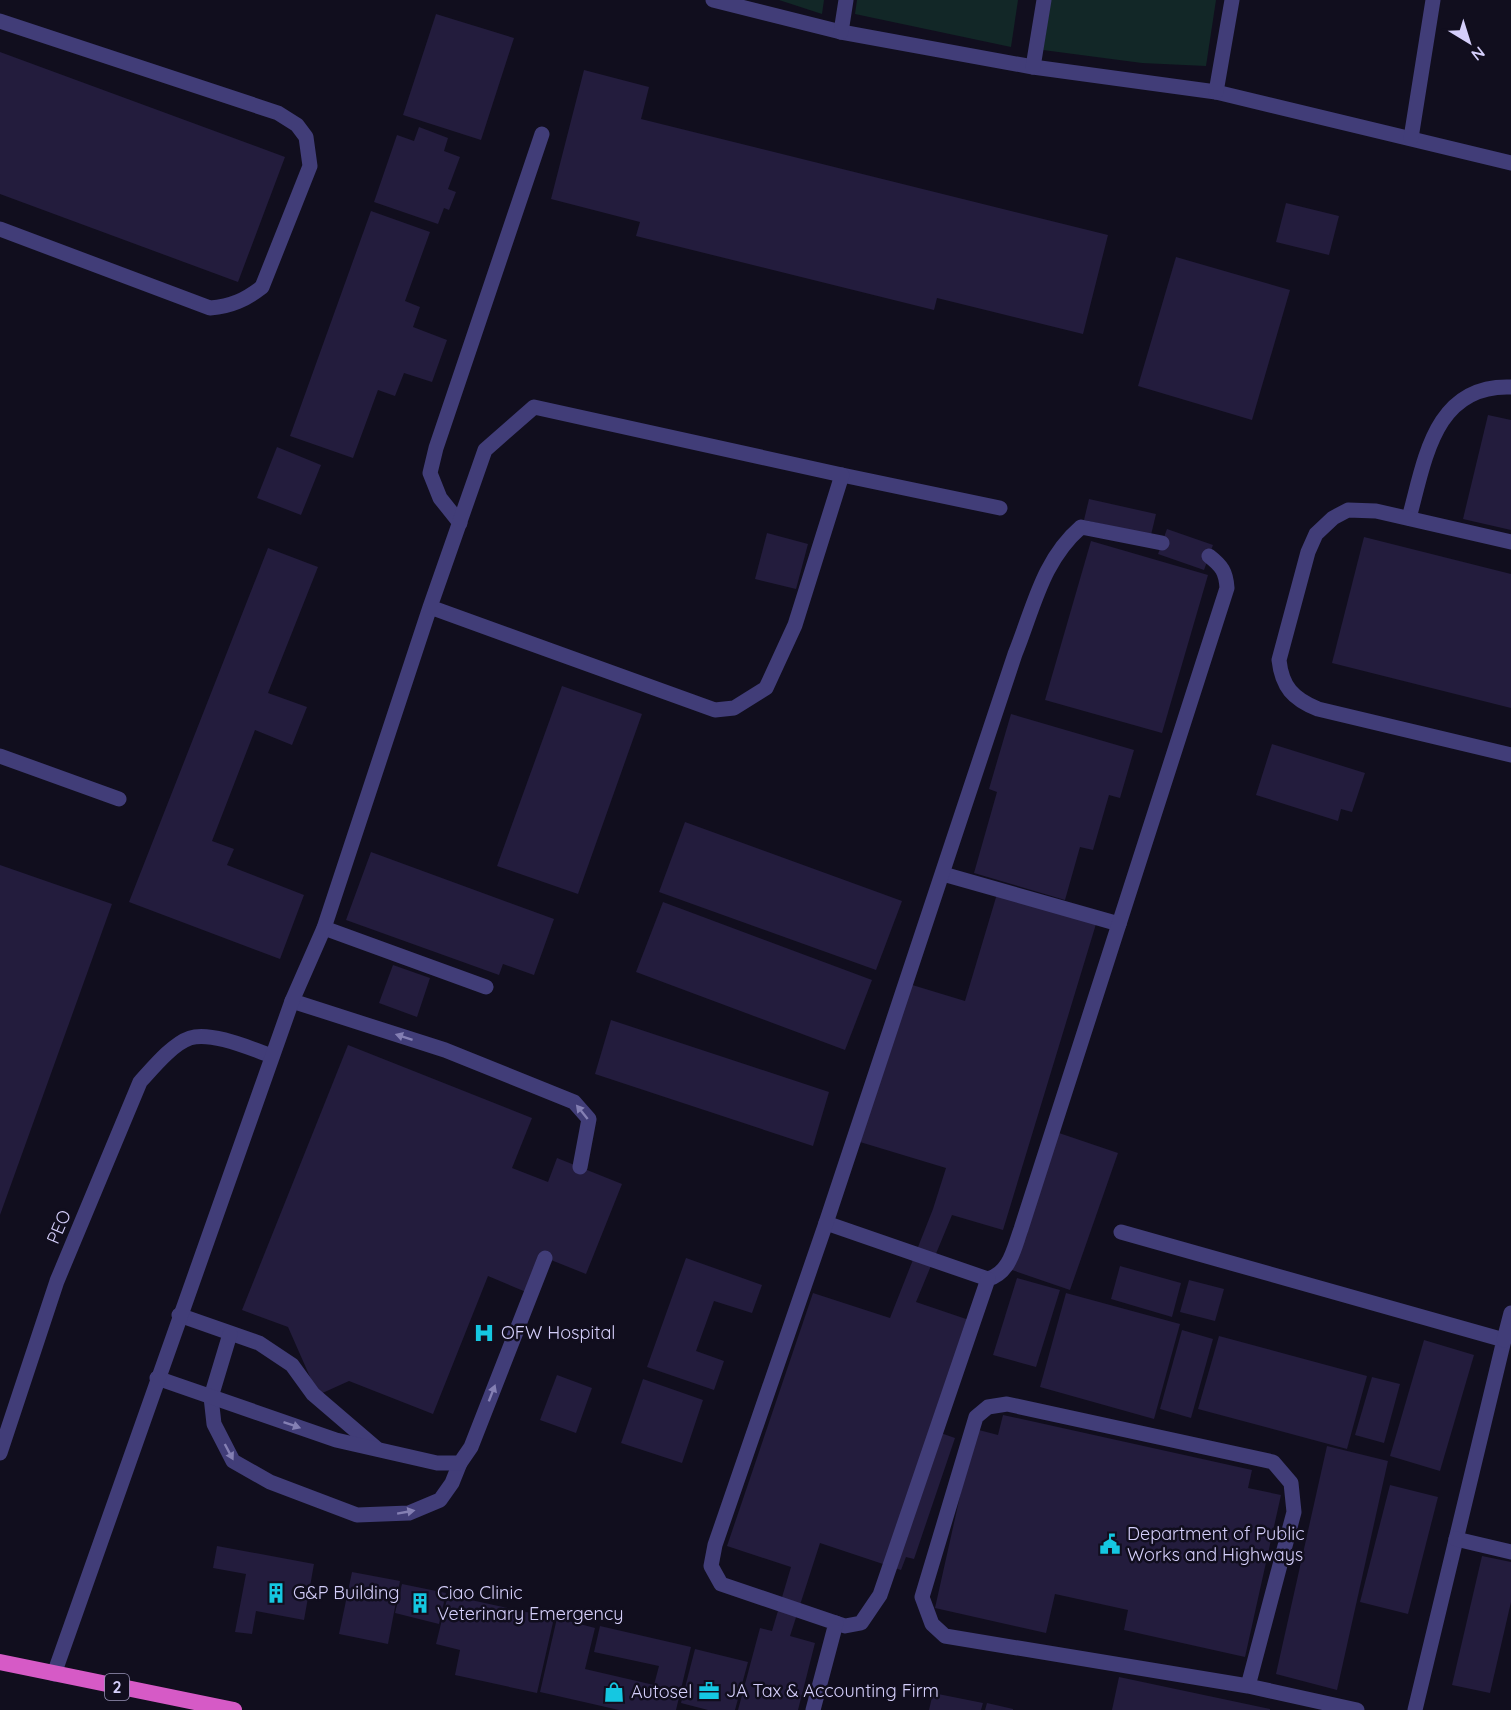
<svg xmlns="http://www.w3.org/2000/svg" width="1511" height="1710" font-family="Quicksand,sans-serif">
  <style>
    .green { fill: #122727 }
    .building { fill: #231c3d }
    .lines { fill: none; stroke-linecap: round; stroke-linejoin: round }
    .service { stroke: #413d78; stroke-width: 15 }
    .minor { stroke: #413d78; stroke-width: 15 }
    .trunk { stroke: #d65ac6; stroke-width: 16 }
    .oneway { fill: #847fb3 }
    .labels { text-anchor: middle; stroke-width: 5; stroke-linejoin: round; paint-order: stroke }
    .shield { fill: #110e1e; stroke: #9a95b9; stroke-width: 1.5 }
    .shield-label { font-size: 16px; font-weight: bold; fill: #d5cffb }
    .street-label { font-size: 18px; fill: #d5cffb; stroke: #110e1e }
    .poi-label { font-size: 18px; fill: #d5cffb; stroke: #110e1e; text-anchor: start }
  </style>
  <rect width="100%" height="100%" fill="#110e1e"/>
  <g class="green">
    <polygon points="779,0 824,0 822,14"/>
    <polygon points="857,0 1018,0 1011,47 855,14"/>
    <polygon points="1051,0 1216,0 1206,66 1142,63 1043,50"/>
  </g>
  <g class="building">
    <polygon points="436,14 514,38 481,140 403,115"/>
    <polygon points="0,52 285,157 238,282 0,194"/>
    <polygon points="584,70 649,87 641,119 1108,235 1083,334 937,298 934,310 636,236 640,222 551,199"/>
    <polygon points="419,127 448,138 444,151 460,157 448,189 456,192 449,210 444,208 438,224 374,202 397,135 414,141"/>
    <polygon points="1286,203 1339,216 1329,255 1276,242"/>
    <polygon points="371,211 430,232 405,301 420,307 413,327 447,340 432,382 404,373 395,396 378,390 353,458 290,436"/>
    <polygon points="1176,257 1290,290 1252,420 1138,386"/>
    <polygon points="1488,415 1511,420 1511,530 1463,519"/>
    <polygon points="277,447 321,465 301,515 257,498"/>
    <polygon points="1089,499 1156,514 1151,535 1084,520"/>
    <polygon points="1167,529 1213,545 1204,570 1158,554"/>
    <polygon points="767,533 808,544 796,589 755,579"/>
    <polygon points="1364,537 1511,574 1511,708 1332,663"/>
    <polygon points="1091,541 1208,575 1162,733 1045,700"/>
    <polygon points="268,548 318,567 268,693 307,707 292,745 255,730 212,841 234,849 227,865 304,895 280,959 129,902"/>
    <polygon points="562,686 642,714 578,894 497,866"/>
    <polygon points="1011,714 1134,750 1120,798 1109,795 1093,850 1080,847 1065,900 974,873 997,792 989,789"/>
    <polygon points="1272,744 1365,773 1352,812 1341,809 1338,821 1256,795"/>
    <polygon points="685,822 902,901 876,970 659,892"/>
    <polygon points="371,852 554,919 534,975 503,964 499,975 346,920"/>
    <polygon points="0,865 112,904 0,1215"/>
    <polygon points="997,894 1096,924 1003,1230 952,1215 916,1302 972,1321 935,1431 955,1438 914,1559 906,1557 901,1570 820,1543 790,1636 815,1643 798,1710 738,1710 760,1628 772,1631 791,1567 727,1546 813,1293 890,1318 933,1209 946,1168 860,1142 909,984 965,1001"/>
    <polygon points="663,902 872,980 845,1050 636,972"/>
    <polygon points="393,965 430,978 417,1017 379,1003"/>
    <polygon points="611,1020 829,1092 813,1146 595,1074"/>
    <polygon points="348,1045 532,1118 512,1168 548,1182 557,1158 622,1184 586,1274 541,1256 526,1292 488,1276 433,1414 349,1381 318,1395 288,1327 242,1310"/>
    <polygon points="1059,1133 1118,1153 1070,1290 1012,1270"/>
    <polygon points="686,1258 762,1285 752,1313 714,1301 696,1351 724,1361 714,1390 647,1367"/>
    <polygon points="1120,1266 1181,1283 1172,1317 1111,1299"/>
    <polygon points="1017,1278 1060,1290 1036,1367 993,1355"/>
    <polygon points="1189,1280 1224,1289 1215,1321 1180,1312"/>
    <polygon points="1066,1293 1180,1324 1154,1419 1040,1387"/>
    <polygon points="1182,1330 1213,1339 1191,1418 1160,1409"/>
    <polygon points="1219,1336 1367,1376 1347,1449 1198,1409"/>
    <polygon points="1424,1340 1474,1355 1440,1471 1390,1456"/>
    <polygon points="557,1375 592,1388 576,1433 540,1420"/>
    <polygon points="1372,1377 1400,1384 1384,1443 1355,1435"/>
    <polygon points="643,1379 703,1400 682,1463 621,1443"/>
    <polygon points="1003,1415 1252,1470 1248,1488 1281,1495 1245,1657 1124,1630 1128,1610 1055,1594 1046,1633 935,1608 975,1429 998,1435"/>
    <polygon points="1327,1446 1388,1461 1337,1690 1276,1674"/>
    <polygon points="1390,1485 1438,1497 1408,1614 1360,1602"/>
    <polygon points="217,1546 314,1564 304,1620 256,1611 252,1634 235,1632 246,1574 213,1568"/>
    <polygon points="1482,1556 1511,1562 1511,1602 1490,1693 1452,1685"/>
    <polygon points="352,1572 400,1581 388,1644 339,1634"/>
    <polygon points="402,1584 446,1593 439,1624 395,1613"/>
    <polygon points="448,1595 554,1618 537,1693 455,1675 460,1650 436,1644"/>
    <polygon points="557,1618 595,1628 585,1669 654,1685 659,1666 594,1652 600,1626 691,1647 676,1710 619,1710 540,1692"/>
    <polygon points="695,1649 748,1662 735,1710 708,1710 681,1703"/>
    <polygon points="1119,1677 1270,1709 1270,1710 1112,1710"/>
    <polygon points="933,1693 983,1703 981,1710 929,1710"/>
    <polygon points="987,1703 1013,1709 1013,1710 985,1710"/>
  </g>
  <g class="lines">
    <g class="service">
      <path d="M0,21L278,113L297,125L306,137L310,166L262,287C245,300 232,306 210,308L0,229"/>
      <polyline points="842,475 1000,508"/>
      <path d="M1409,518C1425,460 1434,384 1511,387"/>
      <polyline points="460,523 440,498 430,473 436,448 542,134"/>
      <path d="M1511,542L1376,511L1348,510L1333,518L1316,534L1308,552L1279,660C1282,687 1293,699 1318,709L1511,755"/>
      <polyline points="0,756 119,799"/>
      <polyline points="943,874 1119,924"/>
      <polyline points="324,928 486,987"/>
      <polyline points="292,1001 445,1050 574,1102 589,1119 580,1167"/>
      <path d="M826,1223L988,1279C1010,1273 1014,1248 1021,1229L1227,588C1226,572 1222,566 1209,556"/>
      <polyline points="1121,1232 1504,1340 1415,1710"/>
      <polyline points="179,1315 259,1343 292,1365 313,1394 376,1448"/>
      <polyline points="230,1334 211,1397 214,1424 233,1461 270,1482 357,1515 409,1513 440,1500 452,1483 460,1463"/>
      <polyline points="1504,1340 1511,1313"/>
      <polyline points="157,1378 336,1440 437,1463 460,1463 471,1447 545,1258"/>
      <path d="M0,1453L57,1281L140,1082C152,1069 172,1044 190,1038C211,1031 252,1049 272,1056"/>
      <polyline points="1456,1539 1511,1552"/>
      <polyline points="836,1623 845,1626 861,1623 880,1595 988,1279"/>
      <polyline points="54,1674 292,1001 324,928 430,607 485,450 534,407 842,475 795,625 766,688 734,708 715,710 430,607"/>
      <polyline points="1248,1686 1294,1512 1291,1483 1273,1462 1007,1404 988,1407 976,1417 922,1597 932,1624 945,1636 1248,1686 1357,1710"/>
      <path d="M813,1710L836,1623L721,1584L711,1566L715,1545L826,1223L1015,654C1034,607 1042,561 1081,527L1162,543"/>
    </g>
    <g class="minor">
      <polyline points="713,0 841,32 1033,67 1216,92 1511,163"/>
      <polyline points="841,32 846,0"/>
      <polyline points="1033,67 1044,0"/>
      <polyline points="1216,92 1232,0"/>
      <polyline points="1411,138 1433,0"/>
    </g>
    <polyline class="trunk" points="0,1662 234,1710"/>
  </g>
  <defs><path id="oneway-solid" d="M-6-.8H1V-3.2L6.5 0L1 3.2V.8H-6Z" transform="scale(1.5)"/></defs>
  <g class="oneway">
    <use href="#oneway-solid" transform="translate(404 1037) rotate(-162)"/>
    <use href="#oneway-solid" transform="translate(582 1112) rotate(-129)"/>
    <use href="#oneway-solid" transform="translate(492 1393) rotate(-69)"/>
    <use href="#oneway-solid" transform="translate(292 1425) rotate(19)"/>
    <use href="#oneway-solid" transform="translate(229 1452) rotate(62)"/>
    <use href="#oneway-solid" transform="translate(406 1512) rotate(-10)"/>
  </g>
  <defs>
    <g id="hospital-bare" transform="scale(1.62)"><path d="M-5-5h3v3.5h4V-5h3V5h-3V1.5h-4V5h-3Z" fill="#15c7e1" stroke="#110e1e" stroke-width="2.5" paint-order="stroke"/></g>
    <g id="civic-bare" transform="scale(1.62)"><path d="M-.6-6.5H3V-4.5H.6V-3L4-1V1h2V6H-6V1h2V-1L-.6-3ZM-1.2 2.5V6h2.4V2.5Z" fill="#15c7e1" stroke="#110e1e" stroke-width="2.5" paint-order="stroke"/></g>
    <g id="building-bare" transform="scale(1.62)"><path d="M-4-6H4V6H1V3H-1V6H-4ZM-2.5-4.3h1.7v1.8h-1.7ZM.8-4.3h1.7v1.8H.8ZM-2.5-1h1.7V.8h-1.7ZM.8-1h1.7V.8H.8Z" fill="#15c7e1" stroke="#110e1e" stroke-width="2.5" paint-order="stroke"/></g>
    <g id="office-bare" transform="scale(1.62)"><path d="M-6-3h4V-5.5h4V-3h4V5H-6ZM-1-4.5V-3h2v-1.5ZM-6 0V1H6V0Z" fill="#15c7e1" stroke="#110e1e" stroke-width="2.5" paint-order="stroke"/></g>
    <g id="shop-bare" transform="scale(1.62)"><path d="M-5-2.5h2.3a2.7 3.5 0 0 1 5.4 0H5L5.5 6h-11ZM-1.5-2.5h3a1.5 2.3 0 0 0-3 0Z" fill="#15c7e1" stroke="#110e1e" stroke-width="2.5" paint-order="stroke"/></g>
  </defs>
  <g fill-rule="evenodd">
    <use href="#hospital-bare" x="484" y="1333"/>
    <use href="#civic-bare" x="1110" y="1544"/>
    <use href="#building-bare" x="276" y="1593"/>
    <use href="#building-bare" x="420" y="1603"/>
    <use href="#office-bare" x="709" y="1691"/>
    <use href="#shop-bare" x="614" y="1692"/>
  </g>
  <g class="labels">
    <rect class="shield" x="105" y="1674" width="24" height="26" rx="4.5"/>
    <g class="shield-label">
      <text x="117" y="1693">2</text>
    </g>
    <g class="street-label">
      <text transform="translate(59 1227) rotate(-67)" y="6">PEO</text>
    </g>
    <g class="poi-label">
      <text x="501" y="1339">OFW Hospital</text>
      <text x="1127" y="1540">Department of Public<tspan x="1127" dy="21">Works and Highways</tspan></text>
      <text x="293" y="1599">G&amp;P Building</text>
      <text x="437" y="1599">Ciao Clinic<tspan x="437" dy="21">Veterinary Emergency</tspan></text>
      <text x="726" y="1697">JA Tax &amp; Accounting Firm</text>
      <text x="631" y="1698">Autosel</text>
    </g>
  </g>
  <g transform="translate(1469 42) rotate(142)" stroke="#110e1e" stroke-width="4.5" paint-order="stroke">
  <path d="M0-4.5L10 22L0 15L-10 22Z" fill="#d5cffb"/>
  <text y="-9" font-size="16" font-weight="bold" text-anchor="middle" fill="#d5cffb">N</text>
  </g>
</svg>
